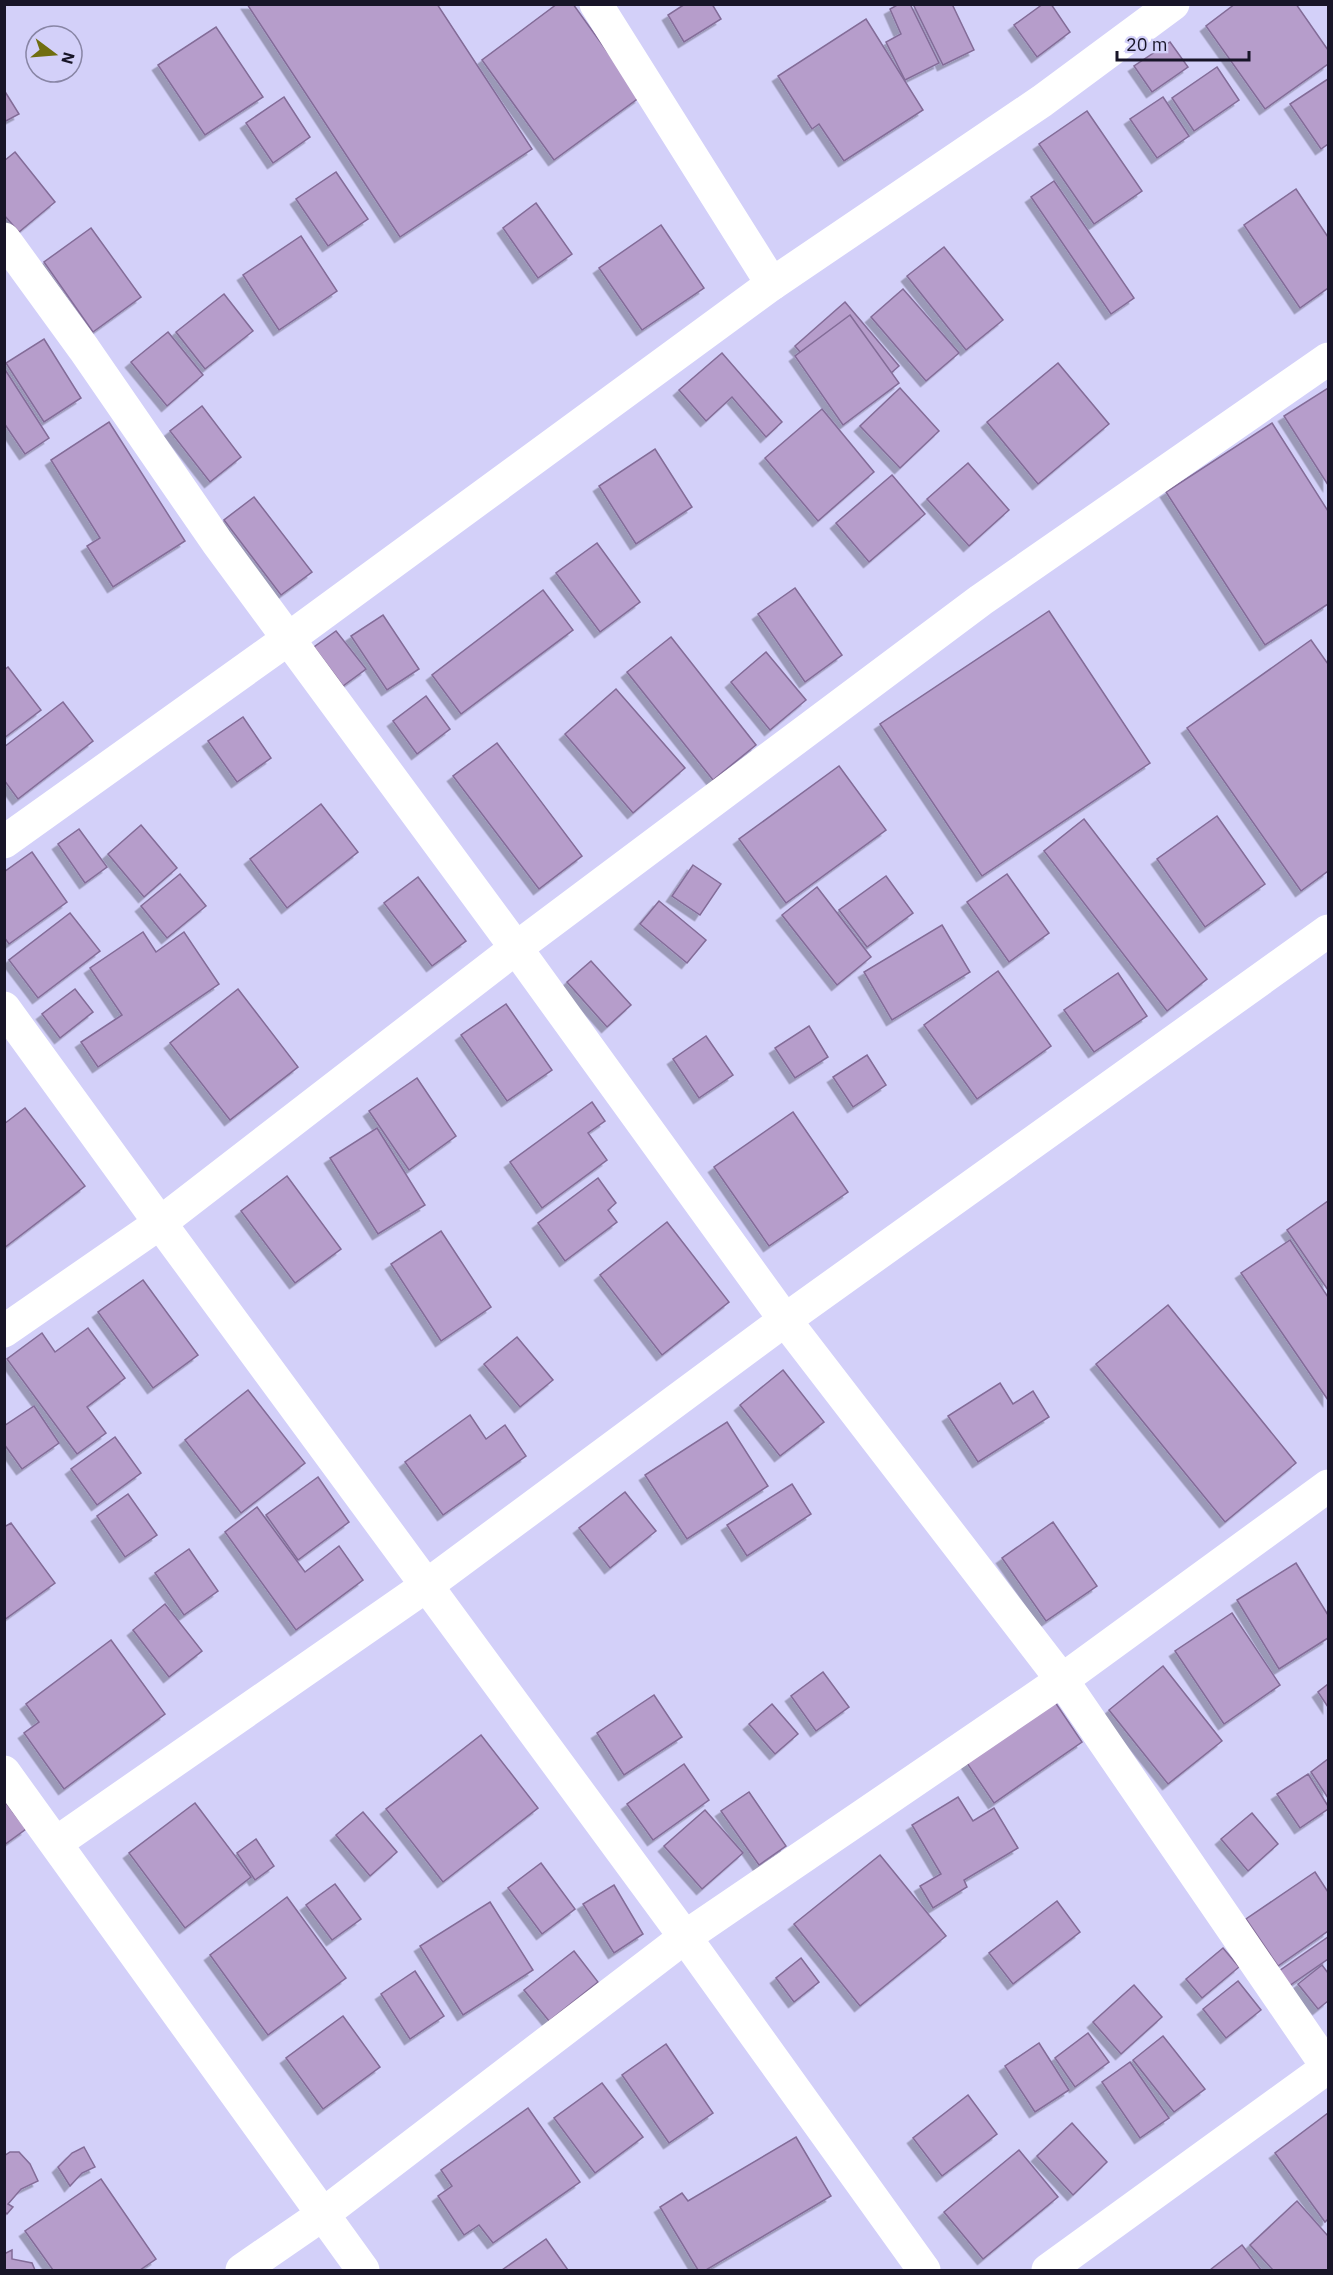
<svg xmlns="http://www.w3.org/2000/svg" width="1333" height="2275" font-family="'IBM Plex Sans',sans-serif">
  <style>
    .building { fill: #b69dcb; stroke: #836c98; stroke-width: 1.5; filter: url(#shadow) }
    .lines { fill: none; stroke-linecap: round; stroke-linejoin: round }
    .minor { stroke: #fff; stroke-width: 33 }
  </style>
  <defs>
    <filter id="shadow"><feDropShadow dx="-5.5" dy="5.5" stdDeviation="0" flood-color="#0004"/></filter>
  </defs>
  <rect width="100%" height="100%" fill="#d3d0f9"/>
  <g class="building">
    <polygon points="247,4 437,4 532,149 400,237"/>
    <polygon points="557,4 573,4 640,97 554,160 482,60"/>
    <polygon points="685,4 712,4 721,19 684,42 668,15"/>
    <polygon points="899,4 910,4 939,63 905,80 886,42 901,34 890,9"/>
    <polygon points="913,4 952,4 974,50 943,65"/>
    <polygon points="1043,4 1051,4 1070,32 1037,57 1014,25"/>
    <polygon points="1235,4 1296,4 1328,50 1328,64 1265,109 1206,26"/>
    <polygon points="866,19 923,110 844,161 819,124 812,129 778,76"/>
    <polygon points="216,27 263,97 205,135 158,65"/>
    <polygon points="1170,42 1188,67 1152,92 1134,66"/>
    <polygon points="1217,67 1239,100 1194,131 1172,98"/>
    <polygon points="1328,79 1328,144 1321,149 1290,104"/>
    <polygon points="4,90 19,114 4,122"/>
    <polygon points="284,97 310,137 273,163 246,123"/>
    <polygon points="1163,97 1189,136 1157,158 1130,119"/>
    <polygon points="1087,111 1142,191 1094,224 1039,144"/>
    <polygon points="15,152 55,202 19,232 4,215 4,161"/>
    <polygon points="336,172 368,219 328,246 296,199"/>
    <polygon points="1054,181 1134,298 1111,314 1031,197"/>
    <polygon points="1296,189 1328,237 1328,288 1300,308 1244,225"/>
    <polygon points="536,203 572,254 538,278 503,228"/>
    <polygon points="661,225 704,288 642,330 599,268"/>
    <polygon points="91,228 141,297 93,332 44,262"/>
    <polygon points="301,236 337,291 279,330 243,275"/>
    <polygon points="944,247 1003,320 966,350 907,276"/>
    <polygon points="903,289 959,353 926,381 871,317"/>
    <polygon points="224,294 253,331 205,369 176,332"/>
    <polygon points="845,302 899,366 849,410 795,346"/>
    <polygon points="850,315 899,383 843,425 795,356"/>
    <polygon points="168,332 203,375 167,406 131,362"/>
    <polygon points="44,339 81,398 44,422 6,363"/>
    <polygon points="722,353 782,422 766,437 732,397 706,421 679,390"/>
    <polygon points="1058,363 1109,424 1038,484 987,422"/>
    <polygon points="4,368 49,438 25,454 4,423"/>
    <polygon points="900,388 939,431 900,468 860,426"/>
    <polygon points="1328,388 1328,485 1284,416"/>
    <polygon points="202,406 241,457 210,482 170,431"/>
    <polygon points="822,409 874,472 818,521 765,458"/>
    <polygon points="109,422 185,541 113,587 87,546 100,538 51,460"/>
    <polygon points="1272,423 1328,511 1328,604 1265,645 1166,492"/>
    <polygon points="655,449 692,507 636,544 599,486"/>
    <polygon points="968,463 1009,510 969,546 927,499"/>
    <polygon points="892,475 925,514 869,562 836,523"/>
    <polygon points="254,497 312,572 281,595 224,520"/>
    <polygon points="597,543 640,602 600,632 556,573"/>
    <polygon points="795,588 842,655 805,682 758,614"/>
    <polygon points="543,590 573,630 461,714 432,675"/>
    <polygon points="1049,611 1150,763 982,876 880,724"/>
    <polygon points="383,615 419,669 387,690 351,636"/>
    <polygon points="336,631 366,669 343,686 314,647"/>
    <polygon points="671,637 756,745 713,780 627,672"/>
    <polygon points="1311,640 1328,664 1328,871 1301,891 1187,728"/>
    <polygon points="766,652 806,700 770,730 731,682"/>
    <polygon points="8,667 41,710 4,738 4,670"/>
    <polygon points="616,689 685,768 633,813 565,734"/>
    <polygon points="426,696 450,729 417,754 393,721"/>
    <polygon points="63,702 93,741 18,799 4,780 4,747"/>
    <polygon points="243,717 271,758 237,782 208,741"/>
    <polygon points="497,743 582,856 539,889 453,776"/>
    <polygon points="839,766 886,830 786,903 739,839"/>
    <polygon points="321,804 358,852 287,908 250,859"/>
    <polygon points="1217,816 1265,884 1205,927 1157,859"/>
    <polygon points="1084,819 1207,979 1167,1011 1044,851"/>
    <polygon points="141,825 177,868 144,897 108,854"/>
    <polygon points="79,829 107,867 85,883 58,844"/>
    <polygon points="32,852 67,902 9,944 4,937 4,872"/>
    <polygon points="693,865 721,884 700,915 672,896"/>
    <polygon points="180,874 206,906 167,938 141,906"/>
    <polygon points="1007,874 1049,933 1009,962 967,902"/>
    <polygon points="886,876 913,913 867,947 839,910"/>
    <polygon points="418,877 466,941 432,966 384,903"/>
    <polygon points="817,887 871,957 837,985 782,915"/>
    <polygon points="659,901 706,940 687,963 640,924"/>
    <polygon points="70,913 100,951 38,998 9,960"/>
    <polygon points="942,925 970,972 892,1020 864,972"/>
    <polygon points="143,932 156,952 184,932 219,984 98,1067 81,1042 122,1015 90,968"/>
    <polygon points="591,961 631,1005 607,1027 567,982"/>
    <polygon points="998,971 1051,1046 977,1099 924,1025"/>
    <polygon points="1118,973 1147,1016 1094,1052 1064,1010"/>
    <polygon points="75,989 93,1012 60,1038 42,1014"/>
    <polygon points="238,989 298,1067 230,1120 170,1043"/>
    <polygon points="506,1004 552,1070 507,1101 461,1035"/>
    <polygon points="809,1026 828,1057 795,1078 775,1048"/>
    <polygon points="706,1036 733,1075 699,1098 673,1059"/>
    <polygon points="867,1055 886,1085 853,1107 833,1077"/>
    <polygon points="417,1078 456,1136 409,1170 369,1111"/>
    <polygon points="592,1102 605,1121 588,1133 607,1160 542,1208 510,1162"/>
    <polygon points="25,1108 85,1186 4,1248 4,1124"/>
    <polygon points="793,1112 848,1192 769,1246 714,1167"/>
    <polygon points="377,1128 425,1205 378,1234 330,1158"/>
    <polygon points="287,1176 341,1249 295,1283 241,1211"/>
    <polygon points="598,1178 616,1203 608,1210 617,1222 565,1261 538,1223"/>
    <polygon points="1328,1201 1328,1290 1287,1230"/>
    <polygon points="667,1222 729,1302 662,1355 600,1275"/>
    <polygon points="441,1231 491,1307 441,1341 391,1264"/>
    <polygon points="1290,1240 1328,1297 1328,1400 1241,1273"/>
    <polygon points="143,1280 198,1355 153,1388 98,1312"/>
    <polygon points="1168,1305 1296,1463 1225,1522 1096,1364"/>
    <polygon points="88,1328 125,1378 87,1407 106,1433 77,1454 7,1359 42,1333 55,1352"/>
    <polygon points="517,1337 553,1380 520,1407 484,1364"/>
    <polygon points="783,1370 824,1422 780,1456 740,1405"/>
    <polygon points="1000,1383 1013,1404 1033,1391 1049,1417 978,1462 948,1416"/>
    <polygon points="248,1390 305,1463 241,1513 185,1440"/>
    <polygon points="34,1406 59,1443 22,1469 4,1444 4,1426"/>
    <polygon points="470,1415 486,1439 505,1425 526,1456 443,1515 405,1462"/>
    <polygon points="727,1422 768,1486 687,1539 645,1475"/>
    <polygon points="115,1437 141,1473 97,1505 71,1469"/>
    <polygon points="318,1477 349,1522 298,1560 266,1515"/>
    <polygon points="792,1484 811,1514 747,1556 727,1525"/>
    <polygon points="625,1492 656,1531 610,1568 579,1528"/>
    <polygon points="128,1494 157,1535 125,1557 97,1516"/>
    <polygon points="257,1507 305,1572 339,1546 363,1580 296,1630 225,1532"/>
    <polygon points="1053,1522 1097,1586 1046,1621 1002,1558"/>
    <polygon points="11,1523 55,1583 4,1620 4,1527"/>
    <polygon points="189,1549 218,1591 184,1615 155,1573"/>
    <polygon points="1296,1563 1328,1615 1328,1638 1279,1669 1237,1600"/>
    <polygon points="165,1604 202,1651 169,1677 133,1630"/>
    <polygon points="1232,1613 1280,1685 1224,1724 1175,1651"/>
    <polygon points="111,1640 165,1714 64,1789 24,1733 39,1722 26,1704"/>
    <polygon points="1163,1666 1222,1741 1168,1784 1109,1710"/>
    <polygon points="823,1672 849,1707 816,1731 791,1696"/>
    <polygon points="1328,1684 1328,1707 1318,1692"/>
    <polygon points="654,1695 682,1737 624,1775 597,1733"/>
    <polygon points="1055,1702 1082,1742 994,1803 967,1763"/>
    <polygon points="772,1704 798,1734 775,1754 749,1724"/>
    <polygon points="481,1735 538,1808 443,1882 386,1809"/>
    <polygon points="1328,1759 1328,1798 1311,1772"/>
    <polygon points="684,1764 709,1800 653,1840 627,1804"/>
    <polygon points="1308,1774 1328,1806 1328,1809 1300,1828 1277,1794"/>
    <polygon points="749,1792 786,1846 759,1865 721,1811"/>
    <polygon points="958,1797 973,1821 994,1808 1018,1848 964,1880 967,1887 933,1908 920,1886 941,1874 912,1825"/>
    <polygon points="4,1800 26,1829 4,1845"/>
    <polygon points="195,1803 251,1877 185,1928 129,1853"/>
    <polygon points="705,1810 743,1853 702,1889 664,1846"/>
    <polygon points="363,1812 397,1852 370,1876 336,1835"/>
    <polygon points="1252,1813 1278,1844 1248,1871 1221,1839"/>
    <polygon points="256,1839 274,1866 255,1880 237,1853"/>
    <polygon points="880,1855 946,1936 860,2006 794,1924"/>
    <polygon points="541,1863 575,1909 542,1934 508,1888"/>
    <polygon points="1315,1872 1328,1892 1328,1931 1278,1966 1246,1919"/>
    <polygon points="335,1884 361,1919 332,1940 306,1905"/>
    <polygon points="614,1885 643,1934 614,1953 583,1904"/>
    <polygon points="287,1897 346,1978 268,2035 210,1955"/>
    <polygon points="1057,1901 1080,1932 1013,1984 989,1953"/>
    <polygon points="490,1902 533,1970 463,2015 420,1946"/>
    <polygon points="1328,1937 1328,1959 1289,1986 1279,1971"/>
    <polygon points="1223,1948 1239,1967 1202,1998 1186,1979"/>
    <polygon points="574,1951 598,1982 549,2021 524,1990"/>
    <polygon points="801,1958 819,1982 794,2002 776,1978"/>
    <polygon points="1322,1965 1328,1973 1328,2001 1318,2009 1298,1984"/>
    <polygon points="415,1971 444,2016 410,2039 381,1994"/>
    <polygon points="1238,1981 1261,2010 1226,2038 1203,2009"/>
    <polygon points="1134,1985 1162,2017 1121,2054 1093,2022"/>
    <polygon points="343,2016 380,2067 323,2109 286,2058"/>
    <polygon points="1088,2033 1109,2062 1075,2087 1055,2058"/>
    <polygon points="1163,2036 1205,2089 1174,2112 1133,2060"/>
    <polygon points="1039,2043 1069,2090 1035,2112 1005,2066"/>
    <polygon points="666,2044 713,2113 669,2143 622,2075"/>
    <polygon points="1130,2062 1169,2118 1140,2138 1102,2082"/>
    <polygon points="602,2083 643,2137 595,2173 554,2118"/>
    <polygon points="968,2095 997,2134 942,2176 913,2138"/>
    <polygon points="528,2108 580,2182 493,2243 479,2225 464,2235 438,2196 452,2186 441,2170"/>
    <polygon points="1328,2113 1328,2219 1325,2222 1275,2153"/>
    <polygon points="1072,2123 1107,2162 1073,2195 1037,2156"/>
    <polygon points="796,2137 831,2196 706,2270 698,2270 660,2207 682,2193 688,2201"/>
    <polygon points="84,2147 95,2167 82,2173 70,2186 58,2167 72,2153"/>
    <polygon points="1019,2150 1058,2197 983,2259 944,2212"/>
    <polygon points="10,2152 19,2152 30,2164 38,2181 21,2189 8,2204 13,2207 7,2214 4,2211 4,2156"/>
    <polygon points="101,2179 156,2259 140,2270 53,2270 25,2231"/>
    <polygon points="1297,2201 1328,2236 1328,2270 1273,2270 1250,2245"/>
    <polygon points="546,2239 568,2270 502,2270"/>
    <polygon points="1242,2245 1261,2270 1210,2270"/>
    <polygon points="12,2250 12,2259 32,2263 35,2270 4,2270 4,2254"/>
  </g>
  <g class="lines">
    <g class="minor">
      <polyline points="596,4 772,284"/>
      <polyline points="4,239 84,349 217,542 516,948 785,1320 1062,1680 1328,2068"/>
      <polyline points="4,842 288,639 772,284 1042,101 1173,4"/>
      <polyline points="4,1008 160,1223 685,1937 924,2270"/>
      <polyline points="4,1331 160,1223 516,948 981,600 1328,359"/>
      <polyline points="4,1772 363,2270"/>
      <polyline points="56,1843 426,1586 785,1320 1328,931"/>
      <polyline points="242,2270 322,2215 685,1937 1062,1680 1328,1486"/>
      <polyline points="1048,2270 1328,2067"/>
    </g>
  </g>
  <rect width="1333" height="2275" fill="none" stroke="#181528" stroke-width="12"/>
  <g transform="translate(54 54) rotate(106)"><circle r="28" fill="#d3d0f9" stroke="#8885a5" stroke-width="1.5"/>
  <path d="M0-4.5L10 22L0 15L-10 22Z" fill="#706e10"/>
  <text y="-9" font-size="16" font-weight="bold" text-anchor="middle" fill="#181528">N</text>
  </g>
  <path d="M1117 51v9h132v-9" fill="none" stroke="#181528" stroke-width="3"/>
  <text x="1126" y="51" font-size="18" fill="#181528" stroke="#d3d0f9" stroke-width="4.5" paint-order="stroke">20 m</text>
</svg>
